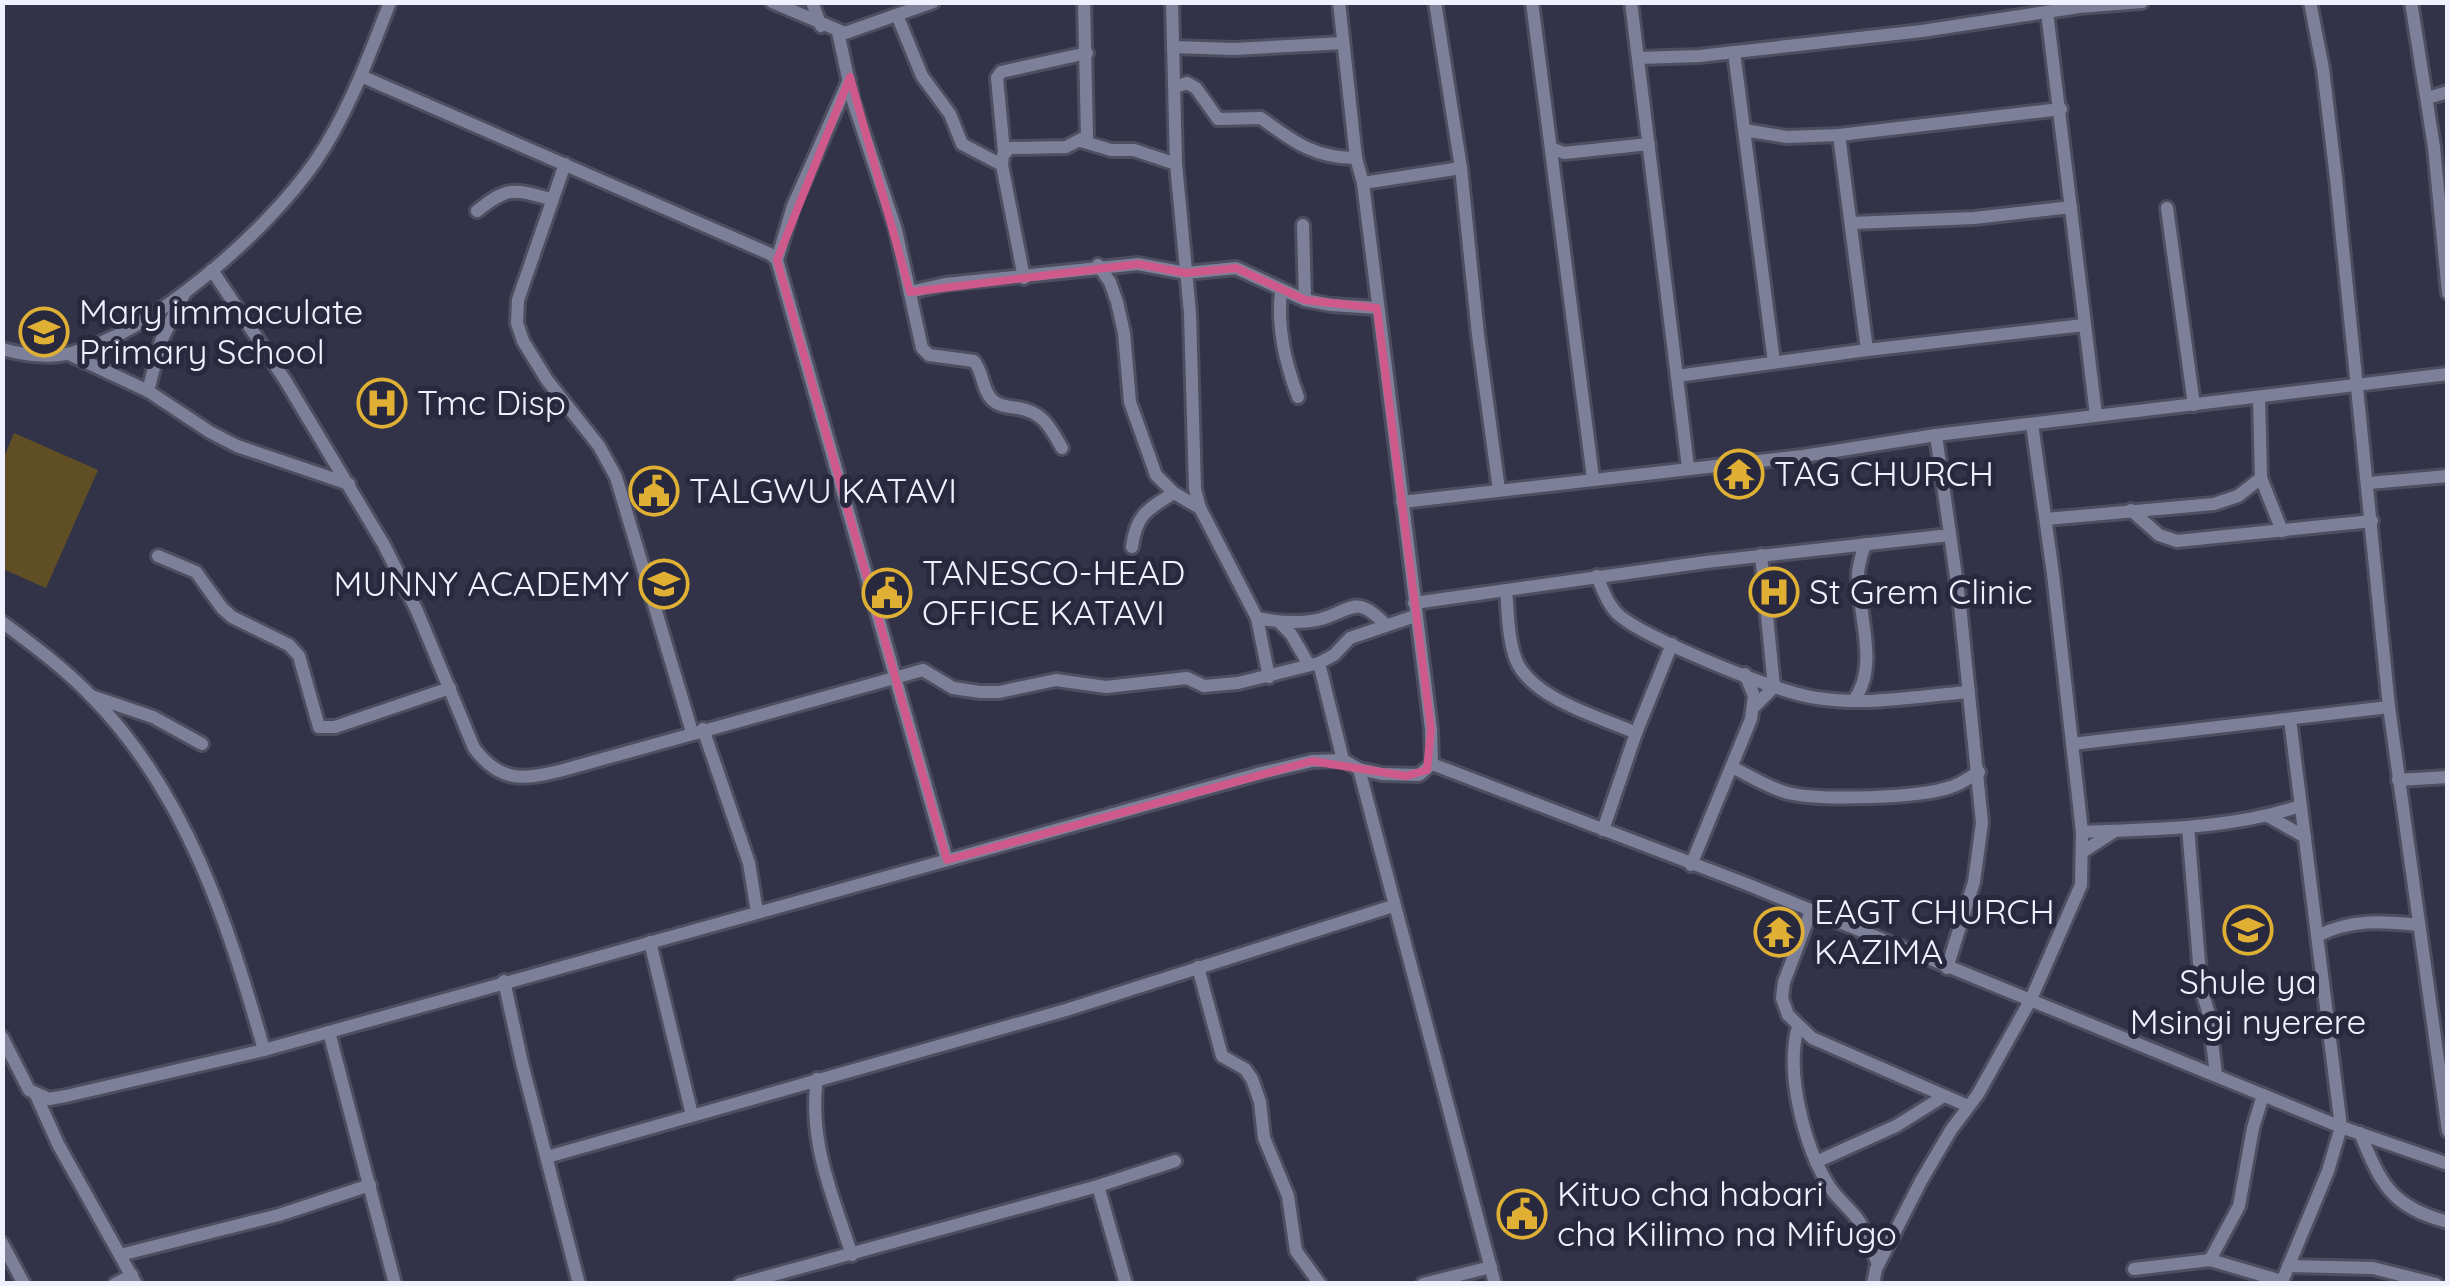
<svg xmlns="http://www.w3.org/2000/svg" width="2450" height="1286" font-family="Quicksand,sans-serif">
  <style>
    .green { fill: #604f25 }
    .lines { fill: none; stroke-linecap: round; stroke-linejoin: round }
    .minor-casing { stroke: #4d4e60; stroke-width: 18 }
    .minor { stroke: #7e8099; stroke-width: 12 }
    .marked { fill: none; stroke: #d0598c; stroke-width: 8; stroke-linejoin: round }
    .labels { text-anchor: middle; stroke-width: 10; stroke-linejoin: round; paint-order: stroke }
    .poi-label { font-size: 35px; fill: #eff1ff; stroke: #28293e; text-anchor: start }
  </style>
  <rect width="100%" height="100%" fill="#323348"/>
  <polygon class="green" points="14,433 98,470 46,588 3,569 3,460"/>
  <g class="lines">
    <g class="minor-casing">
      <g id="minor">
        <polyline points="772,2 845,33 933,2"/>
        <polyline points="812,2 821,26"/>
        <polyline points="1172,2 1176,164 1190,313 1195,489 1200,508 1257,618 1269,677"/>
        <polyline points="1435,2 1461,168 1478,335 1499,490"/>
        <polyline points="1532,2 1593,478"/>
        <polyline points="1631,2 1688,467"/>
        <polyline points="2310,2 2323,69 2336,178 2389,707 2448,1131"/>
        <polyline points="2411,2 2434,147 2448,293"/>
        <polyline points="2047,12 2096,415"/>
        <polyline points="897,15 922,76 950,114 962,144 1002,165"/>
        <path d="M838,32L853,101L896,230L922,348L929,355L974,361C984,373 982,393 995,402C1002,407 1010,407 1018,408C1043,412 1050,427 1062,448"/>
        <polyline points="1173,47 1234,49 1343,43"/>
        <polyline points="1734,52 1774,362"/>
        <polyline points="1638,58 1699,56 1922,31 2079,7 2142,2"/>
        <polyline points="361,76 770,254 777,260 947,860"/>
        <path d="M1175,87L1187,83L1196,88L1218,119L1261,118C1294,142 1314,158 1356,158"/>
        <polyline points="2427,98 2448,92"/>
        <polyline points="1744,130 1787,137 1839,135 2061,109"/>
        <polyline points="1839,135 1867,350"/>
        <polyline points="1081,141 1111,150 1134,150 1176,164"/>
        <polyline points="1551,148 1564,153 1649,144"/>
        <polyline points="1004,152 997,78 1001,72 1087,53"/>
        <polyline points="565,164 518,300 517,323 523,341 547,380 599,446 616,477 692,732"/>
        <polyline points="1363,183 1461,168"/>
        <polyline points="2167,208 2194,405"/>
        <path d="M477,211C508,186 513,189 550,199"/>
        <polyline points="1852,223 1974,218 2071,207"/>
        <polyline points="1303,225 1305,300"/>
        <polyline points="777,260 793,206 849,80"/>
        <polyline points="1098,265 1110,282 1117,302 1124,333 1130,402 1156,475 1174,493 1200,508"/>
        <path d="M212,270L285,380L384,545L417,611L474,748C500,783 523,780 563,770L923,670L953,688L980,692H999L1056,680L1106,687L1187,678L1204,686L1238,683L1319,663L1334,655L1350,638L1415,616"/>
        <polyline points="1024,278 1002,165 1003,155 1010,148 1066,147 1087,136 1084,2"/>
        <path d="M1281,291C1277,328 1285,362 1298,397"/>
        <polyline points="910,292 945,284 1138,264 1186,273 1236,268 1305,300 1331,305 1377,308"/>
        <path d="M2,349C24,355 48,359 71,353C154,332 267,231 315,162C348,114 369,56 390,2"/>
        <polyline points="69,354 148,391 210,432 237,446 349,484"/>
        <polyline points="1677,376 1867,350 2084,325"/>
        <polyline points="148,391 161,341 185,292"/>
        <polyline points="2259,397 2261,478 2282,531"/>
        <polyline points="1936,435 1960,605 1982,823 1974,882 1947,968"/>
        <polyline points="2369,483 2448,476"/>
        <polyline points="1402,502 1803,456 1936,435 2448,374"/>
        <polyline points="2131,510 2159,535 2177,541 2372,521"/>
        <polyline points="2046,519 2214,504 2238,496 2261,478"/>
        <path d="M1132,547C1136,514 1148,509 1174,493"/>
        <polyline points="158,556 196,572 222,608 232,617 289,645 299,656 319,727 335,727 450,688"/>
        <path d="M1597,576C1603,590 1608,606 1620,616C1649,640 1778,693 1817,698C1869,706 1918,696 1969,692"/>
        <path d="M1506,590C1508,613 1508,639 1516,660C1532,699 1600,717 1636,733"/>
        <polyline points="1414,603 1706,562 1950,535"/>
        <path d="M1257,618C1277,622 1301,624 1321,619C1352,610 1356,594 1385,624"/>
        <path d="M2,622C33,645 64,668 91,696C186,792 228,923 264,1050"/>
        <polyline points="1279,622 1291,634 1309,665"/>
        <polyline points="1319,663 1343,760"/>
        <polyline points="94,697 153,717 202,744"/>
        <path d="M1853,701C1880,668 1858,614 1858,575C1858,565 1862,554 1865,544"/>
        <polyline points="1755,706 1774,687 1761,555"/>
        <polyline points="703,729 749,863 757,912"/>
        <polyline points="2072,744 2389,707"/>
        <polyline points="1432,764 1749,885 2341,1127 2448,1164"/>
        <path d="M1732,767C1750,776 1769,788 1788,793C1821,801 1920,798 1951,787C1961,784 1970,777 1979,772"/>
        <polyline points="1359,769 1495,1284"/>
        <polyline points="2398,780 2448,777"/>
        <polyline points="2268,816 2305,837"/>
        <polyline points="2188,827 2201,987 2209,1015 2216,1075"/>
        <polyline points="1603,830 1636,733 1672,644"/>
        <path d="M2082,832C2155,829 2230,829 2300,806"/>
        <polyline points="2084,851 2115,831"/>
        <polyline points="1691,865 1751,719 1754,696 1745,674"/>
        <polyline points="1811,911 1784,982 1782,998 1788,1015 1812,1038 1968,1106"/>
        <path d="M2317,936C2351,919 2381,921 2419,925"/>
        <polyline points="650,942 692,1115"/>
        <polyline points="1198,967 1222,1056 1245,1069 1252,1079 1260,1102 1264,1138 1288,1196 1296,1251 1320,1284"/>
        <polyline points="504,981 522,1063 579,1284"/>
        <path d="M1798,1027C1785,1072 1804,1146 1829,1186C1837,1199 1850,1208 1859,1221C1867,1234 1872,1250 1878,1264"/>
        <polyline points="329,1032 395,1284"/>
        <polyline points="2,1037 29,1090 49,1099 66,1096 264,1050 1261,773 1312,761 1343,760 1359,769 1382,774 1419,775 1432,764 1431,729 1363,183 1356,158 1339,2"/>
        <path d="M817,1079C808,1140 833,1198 852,1255"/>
        <polyline points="36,1095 58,1144 136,1284"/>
        <path d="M2360,1133C2381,1184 2391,1207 2448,1222"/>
        <polyline points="547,1157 1066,1010 1393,906"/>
        <polyline points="1816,1162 1896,1126 1944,1096"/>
        <polyline points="1098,1186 1126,1284"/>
        <polyline points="2,1243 24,1284"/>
        <polyline points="120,1255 279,1215 370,1185"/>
        <polyline points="2210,1260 2239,1206 2253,1128 2263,1095"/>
        <polyline points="2288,1266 2373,1268 2436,1284"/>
        <polyline points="2134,1269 2210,1260 2282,1281"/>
        <polyline points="115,1284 132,1275"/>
        <polyline points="740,1284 1098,1186 1175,1161"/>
        <polyline points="1423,1284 1491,1267"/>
        <polyline points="1873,1284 1876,1269 1921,1181 1951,1130 1978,1094 2031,999 2081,885 2082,832 2053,574 2032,424"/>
        <polyline points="2281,1284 2328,1171 2341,1127 2290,719"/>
      </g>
    </g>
    <use href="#minor" class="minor"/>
  </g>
  <path class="marked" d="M850,77L910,292L1138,264L1186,273L1236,268L1305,300L1377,308L1431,729L1427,770L1406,776L1312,761L947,860L777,260Z"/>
  <defs>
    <g id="school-ring" transform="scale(2.5)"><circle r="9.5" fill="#28293e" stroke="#dfb034" stroke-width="1.5"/><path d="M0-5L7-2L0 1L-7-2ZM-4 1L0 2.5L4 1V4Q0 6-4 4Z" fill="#dfb034"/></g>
    <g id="hospital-ring" transform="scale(2.5)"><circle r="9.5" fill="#28293e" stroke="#dfb034" stroke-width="1.5"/><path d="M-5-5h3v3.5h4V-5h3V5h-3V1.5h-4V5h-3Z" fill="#dfb034"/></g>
    <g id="temple-ring" transform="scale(2.5)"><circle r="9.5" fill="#28293e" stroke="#dfb034" stroke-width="1.5"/><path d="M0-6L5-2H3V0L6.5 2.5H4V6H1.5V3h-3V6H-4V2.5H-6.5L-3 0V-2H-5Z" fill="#dfb034"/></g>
    <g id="civic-ring" transform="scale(2.5)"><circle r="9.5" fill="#28293e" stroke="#dfb034" stroke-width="1.5"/><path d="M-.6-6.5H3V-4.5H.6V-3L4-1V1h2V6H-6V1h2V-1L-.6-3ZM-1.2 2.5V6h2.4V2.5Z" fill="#dfb034"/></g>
  </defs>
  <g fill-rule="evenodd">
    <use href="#school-ring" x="44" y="332"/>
    <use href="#hospital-ring" x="382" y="403"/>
    <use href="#temple-ring" x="1739" y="474"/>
    <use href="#civic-ring" x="654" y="491"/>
    <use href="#school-ring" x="664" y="584"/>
    <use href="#hospital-ring" x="1774" y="592"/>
    <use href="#civic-ring" x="887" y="593"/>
    <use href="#school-ring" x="2248" y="930"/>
    <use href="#temple-ring" x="1779" y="932"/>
    <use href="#civic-ring" x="1522" y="1214"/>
  </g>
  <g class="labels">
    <g class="poi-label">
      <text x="79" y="324">Mary immaculate<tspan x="79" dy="40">Primary School</tspan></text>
      <text x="417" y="415">Tmc Disp</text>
      <text x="1774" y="486">TAG CHURCH</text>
      <text x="689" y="503">TALGWU KATAVI</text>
      <text x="922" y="585">TANESCO-HEAD<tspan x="922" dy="40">OFFICE KATAVI</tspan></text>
      <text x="629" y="596" text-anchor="end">MUNNY ACADEMY</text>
      <text x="1809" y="604">St Grem Clinic</text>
      <text x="1814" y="924">EAGT CHURCH<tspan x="1814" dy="40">KAZIMA</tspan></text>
      <text x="2248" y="994" text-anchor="middle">Shule ya<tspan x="2248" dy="40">Msingi nyerere</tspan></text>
      <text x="1557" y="1206">Kituo cha habari<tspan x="1557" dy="40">cha Kilimo na Mifugo</tspan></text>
    </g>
  </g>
  <rect width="2450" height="1286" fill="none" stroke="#eff1ff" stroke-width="10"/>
</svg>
